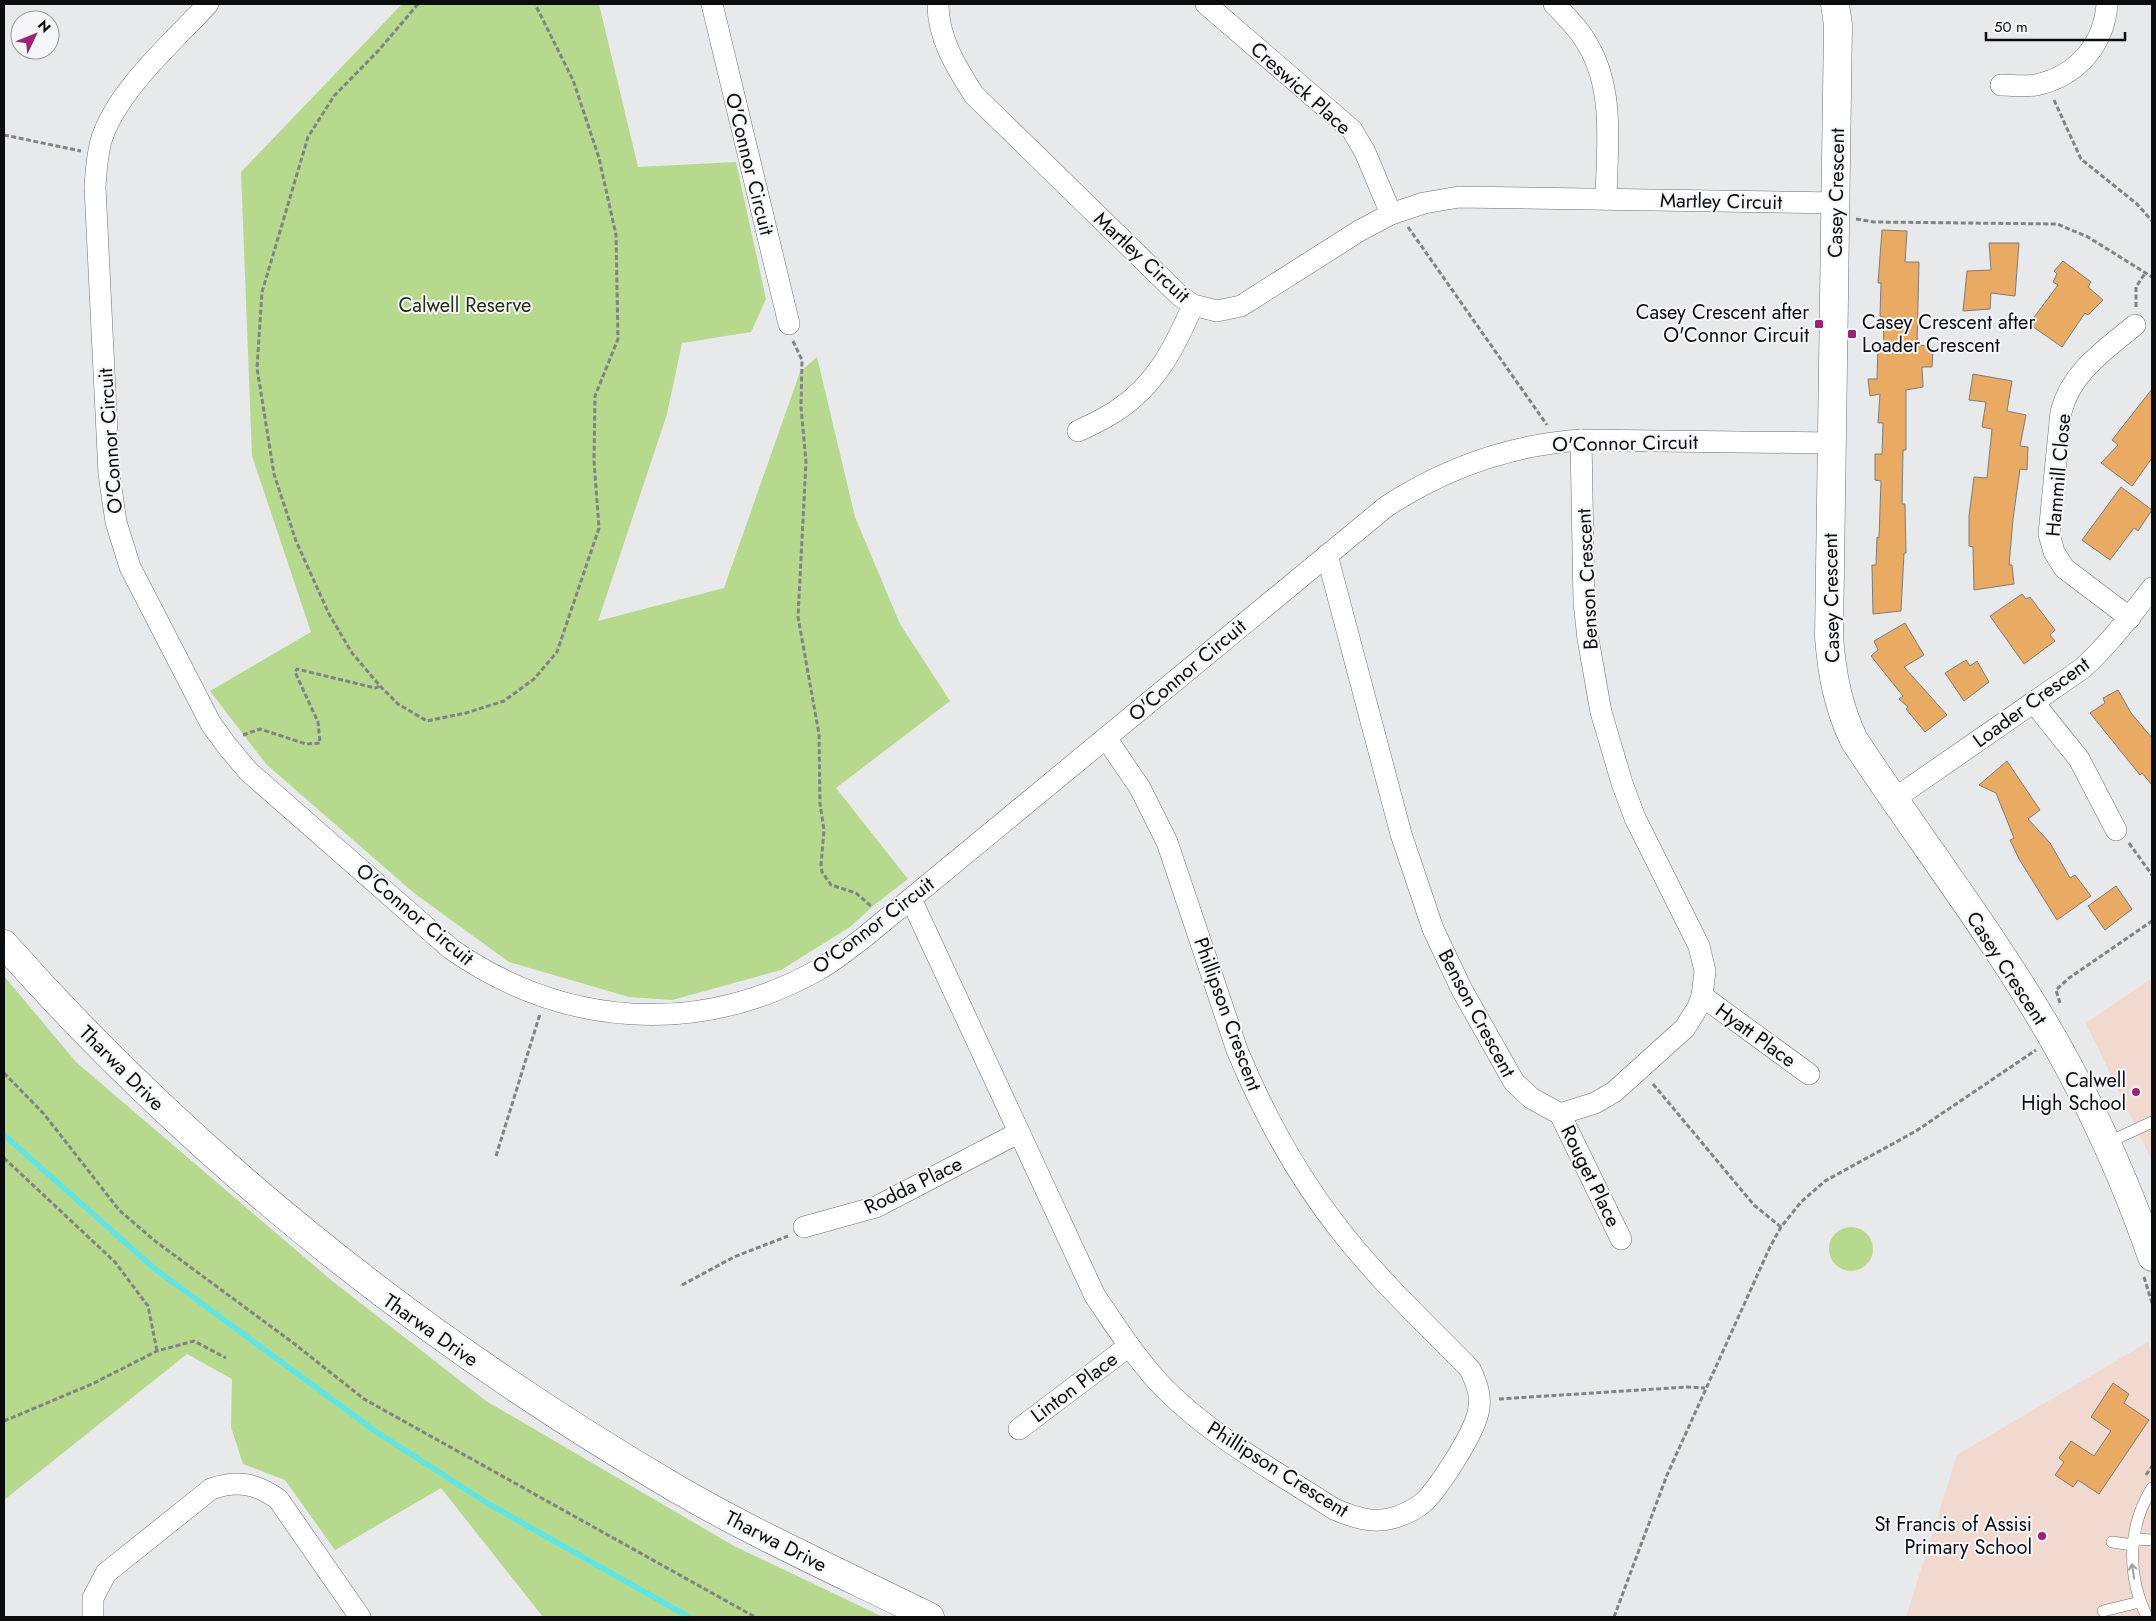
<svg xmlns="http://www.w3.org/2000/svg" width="2156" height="1621" font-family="Jost,sans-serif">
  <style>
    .education { fill: #f2d9d0 }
    .green { fill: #b6d98e }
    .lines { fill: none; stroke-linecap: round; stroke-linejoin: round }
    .stream { stroke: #60e5e6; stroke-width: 5.5 }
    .building { fill: #e9aa63; stroke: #7e7c7a }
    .lane-casing { stroke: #6d6f71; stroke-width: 12 }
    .street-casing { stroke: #6d6f71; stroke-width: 22 }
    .secondary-casing { stroke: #6d6f71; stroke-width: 29 }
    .primary-casing { stroke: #6d6f71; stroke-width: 29 }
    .path { stroke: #818384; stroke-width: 3; stroke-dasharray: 5 2.5; stroke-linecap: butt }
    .lane { stroke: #fff; stroke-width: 11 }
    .street { stroke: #fff; stroke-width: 21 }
    .secondary { stroke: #fff; stroke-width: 28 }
    .primary { stroke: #fff; stroke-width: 28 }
    .oneway { stroke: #9d9e9e }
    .poi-dot { fill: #9e2175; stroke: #f4f6f9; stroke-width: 2 }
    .labels { text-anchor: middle; stroke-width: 4; stroke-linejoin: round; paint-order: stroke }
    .street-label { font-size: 20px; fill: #0b0c0d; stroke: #f4f6f9 }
    .park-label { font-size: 20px; fill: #202e0c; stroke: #f4f6f9 }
    .poi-label { font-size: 20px; fill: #0b0c0d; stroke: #f4f6f9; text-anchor: end }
  </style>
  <rect width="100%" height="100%" fill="#e7e9eb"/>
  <g class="education">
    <polygon points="2152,978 2152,1161 2086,1023"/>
    <polygon points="2148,1342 2152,1353 2152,1617 1906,1617 1957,1455"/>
  </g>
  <g class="green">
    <polygon points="402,4 599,4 638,167 736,162 766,299 751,332 682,343 667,414 598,621 724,588 800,372 817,357 855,517 900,624 950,701 836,788 908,879 873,906 850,927 781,970 672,1000 629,997 509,962 414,893 266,764 210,691 311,632 252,456 241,172"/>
    <polygon points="4,976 76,1062 331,1280 486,1401 734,1546 883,1617 543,1617 441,1488 335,1550 285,1480 243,1464 231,1427 232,1379 187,1354 4,1500"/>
    <circle cx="1851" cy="1249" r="22"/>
  </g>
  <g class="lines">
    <polyline class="stream" points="4,1135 155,1269 375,1431 487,1503 689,1617"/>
  </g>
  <g class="building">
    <polygon points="1882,230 1907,231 1905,262 1919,262 1917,344 1933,348 1932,367 1922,367 1923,387 1906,390 1906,450 1903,450 1902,504 1905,504 1906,553 1904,553 1901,611 1873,614 1872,565 1876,565 1877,537 1879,538 1881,481 1875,480 1875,454 1882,454 1883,423 1878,423 1880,394 1870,396 1868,379 1877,379 1878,345 1884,345 1883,317 1880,316 1881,283 1878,283"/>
    <polygon points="1989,243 2019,243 2015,296 1991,293 1990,309 1963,311 1967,271 1991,270"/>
    <polygon points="2063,261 2091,282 2088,287 2103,300 2088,315 2085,313 2062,347 2029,324 2058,285 2053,282 2057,274 2054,271"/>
    <polygon points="1973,374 2012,381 2007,411 2026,415 2020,446 2028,447 2027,470 2020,469 2013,519 2009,565 2012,565 2014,584 1974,590 1973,547 1969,546 1969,516 1974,477 1987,478 1992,429 1982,427 1986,402 1969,400"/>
    <polygon points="2152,389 2152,458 2132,486 2101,463 2118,445 2112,440"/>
    <polygon points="2121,487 2152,510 2138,531 2134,528 2110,560 2082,540"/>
    <polygon points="2022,594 2026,599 2030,597 2055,630 2050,635 2055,641 2024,664 1990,616"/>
    <polygon points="1905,623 1924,655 1904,667 1947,715 1925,732 1906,709 1908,707 1899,699 1903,696 1871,656 1878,650 1874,641"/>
    <polygon points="1966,660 1970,666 1977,661 1989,682 1964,701 1945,673"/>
    <polygon points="2118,690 2131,713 2152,738 2152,785 2142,773 2140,775 2090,713 2105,703 2103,698"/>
    <polygon points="2007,761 2040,810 2028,819 2050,843 2070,878 2075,875 2091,896 2057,920 2019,859 2010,840 2014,838 1996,793 1979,785"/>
    <polygon points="2116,886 2132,909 2105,930 2088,906"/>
    <polygon points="2113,1383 2129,1394 2124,1403 2149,1420 2099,1494 2078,1480 2073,1487 2055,1475 2064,1462 2059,1458 2071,1441 2094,1456 2111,1431 2091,1417"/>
  </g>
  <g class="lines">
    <g class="lane-casing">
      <g id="lane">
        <polyline points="2107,1143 2152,1122"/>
        <polyline points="2134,1539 2152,1540"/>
        <polyline points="2112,1542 2133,1545"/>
        <polyline points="2103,1611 2140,1602"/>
        <path d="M2147,1617C2127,1576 2127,1528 2152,1488"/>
      </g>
    </g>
    <g class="street-casing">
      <g id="street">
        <path d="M208,4C173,42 116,91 101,141C97,156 96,171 95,187L109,474L116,522L130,567L211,724L227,746L249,772L451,949C563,1027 698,1037 818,970C834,961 848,949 862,939L1387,506C1447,467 1510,445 1581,440L1832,443"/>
        <polyline points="712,4 789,324"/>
        <path d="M938,4C938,38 956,67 974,95L1180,296L1193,305L1217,311L1241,306L1359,231L1391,214L1424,203L1459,197L1836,203"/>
        <polyline points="1206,4 1352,130 1365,152 1391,214"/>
        <path d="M1554,4C1566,16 1580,30 1588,45C1615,91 1607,148 1606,199"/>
        <path d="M2001,85C2012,85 2025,87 2036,85C2077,76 2104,45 2107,4"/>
        <path d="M1078,431C1091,425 1104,419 1116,411C1156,385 1175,347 1193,305"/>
        <polyline points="1327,555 1401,834 1433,929 1462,990 1514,1082 1531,1098 1560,1114 1595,1103 1614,1092 1685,1028 1698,1007 1702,996 1705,971 1699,946 1635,818 1622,783 1601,712 1588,639 1584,602 1581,440"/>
        <path d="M2130,618L2064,568L2054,552L2049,534L2061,412C2071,372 2105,350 2135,325"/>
        <polyline points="2034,703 2079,759 2116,830"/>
        <path d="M1894,799L2083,668C2109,644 2131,616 2152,588"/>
        <path d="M911,899L1095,1296C1117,1328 1138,1362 1166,1390C1214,1438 1277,1472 1334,1509C1353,1517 1372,1524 1393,1518C1403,1515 1416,1509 1424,1502C1440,1486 1473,1435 1478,1413C1482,1397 1477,1384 1470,1369C1427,1325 1381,1282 1343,1234C1298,1178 1264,1115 1237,1050L1167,842L1140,788L1106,738"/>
        <polyline points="1702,996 1809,1074"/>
        <polyline points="1560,1114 1621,1239"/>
        <polyline points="804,1227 876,1207 1018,1133"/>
        <polyline points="1019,1429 1129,1346"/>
        <path d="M93,1617V1598L106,1573L211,1489C237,1480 255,1483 278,1499L360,1617"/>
      </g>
    </g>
    <g class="secondary-casing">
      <path id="secondary" d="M1835,4L1838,25L1829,637C1832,674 1838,707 1854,740C1920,840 1994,936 2054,1040C2093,1109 2126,1182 2152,1257"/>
    </g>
    <g class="primary-casing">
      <path id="primary" d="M4,944C198,1163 424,1341 677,1489C758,1536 845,1575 930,1617"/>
    </g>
    <g class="path">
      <polyline points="418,4 379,50 334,96 308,137 262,292 257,368 274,474 296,541 329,614 352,653 380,686 398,704 427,721 466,713 504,701 534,679 557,652 599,528 594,461 595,396 618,339 616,235 599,158 573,80 535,4"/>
      <polyline points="2054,100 2081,159 2137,204 2152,221"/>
      <polyline points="4,135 81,151"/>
      <polyline points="1856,219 1874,222 2057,224 2088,237 2152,277"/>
      <polyline points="1408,227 1547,425"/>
      <polyline points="2136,307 2136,287 2146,272"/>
      <polyline points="793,341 802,360 801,407 806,462 798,617 819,734 820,804 824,830 821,865 822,872 831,885 856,893 872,907"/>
      <polyline points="243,735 260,729 306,744 320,743 318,722 295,672 297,669 375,688 380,686"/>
      <polyline points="2129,843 2152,875"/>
      <polyline points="2060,1003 2056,990 2069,978 2152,921"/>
      <polyline points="4,1073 44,1114 119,1210 155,1241 292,1342 364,1399 755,1617"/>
      <polyline points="1653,1084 1754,1205 1781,1227"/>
      <polyline points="496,1156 540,1014"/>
      <polyline points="4,1158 115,1262 148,1306 157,1351"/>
      <polyline points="2144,1277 2152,1303"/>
      <polyline points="682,1285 734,1257 788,1236"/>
      <polyline points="1499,1399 1687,1387 1705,1388"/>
      <polyline points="4,1421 92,1384 157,1351 194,1341 226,1358"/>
      <polyline points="2146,1475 2152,1466"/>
      <polyline points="1614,1617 1667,1475 1770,1247 1781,1227 1801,1202 1825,1181 1916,1131 2036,1050"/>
    </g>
    <use href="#lane" class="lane"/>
    <use href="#street" class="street"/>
    <use href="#secondary" class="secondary"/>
    <use href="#primary" class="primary"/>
  </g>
  <defs><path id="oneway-shaft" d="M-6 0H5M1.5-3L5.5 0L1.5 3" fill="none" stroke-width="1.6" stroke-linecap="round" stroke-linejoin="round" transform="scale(1.25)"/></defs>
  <use class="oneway" href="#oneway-shaft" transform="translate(2133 1571) rotate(-99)"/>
  <g class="poi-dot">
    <rect x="1814" y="319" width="10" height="10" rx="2.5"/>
    <rect x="1847" y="329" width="10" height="10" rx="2.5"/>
    <circle cx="2136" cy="1092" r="5"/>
    <circle cx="2042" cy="1536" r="5"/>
  </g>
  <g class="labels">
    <g class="street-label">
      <text transform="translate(1301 88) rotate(42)" y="7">Creswick Place</text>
      <text transform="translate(750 164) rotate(76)" y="7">O'Connor Circuit</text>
      <text transform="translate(1836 193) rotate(-89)" y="7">Casey Crescent</text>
      <text transform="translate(1721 201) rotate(1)" y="7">Martley Circuit</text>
      <text transform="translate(1142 257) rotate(43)" y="7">Martley Circuit</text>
      <text transform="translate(110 441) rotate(-94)" y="7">O'Connor Circuit</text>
      <text transform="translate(1625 443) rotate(-1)" y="7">O'Connor Circuit</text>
      <text transform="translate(2058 475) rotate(-85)" y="7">Hammill Close</text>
      <text transform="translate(1587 579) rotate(-93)" y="7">Benson Crescent</text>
      <text transform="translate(1831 598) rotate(-91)" y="7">Casey Crescent</text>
      <text transform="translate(1187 670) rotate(-40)" y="7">O'Connor Circuit</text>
      <text transform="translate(2031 702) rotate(-36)" y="7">Loader Crescent</text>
      <text transform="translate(415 914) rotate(40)" y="7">O'Connor Circuit</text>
      <text transform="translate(873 925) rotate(-37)" y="7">O'Connor Circuit</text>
      <text transform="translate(2007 968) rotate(57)" y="7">Casey Crescent</text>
      <text transform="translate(1477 1013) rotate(62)" y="7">Benson Crescent</text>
      <text transform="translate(1228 1014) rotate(70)" y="7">Phillipson Crescent</text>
      <text transform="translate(1756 1035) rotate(36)" y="7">Hyatt Place</text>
      <text transform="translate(122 1068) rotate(45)" y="7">Tharwa Drive</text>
      <text transform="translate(1591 1176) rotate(64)" y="7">Rouget Place</text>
      <text transform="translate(913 1185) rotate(-26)" y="7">Rodda Place</text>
      <text transform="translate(431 1330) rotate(35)" y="7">Tharwa Drive</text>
      <text transform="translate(1074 1387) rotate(-37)" y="7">Linton Place</text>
      <text transform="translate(1278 1469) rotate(32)" y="7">Phillipson Crescent</text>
      <text transform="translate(776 1541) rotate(27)" y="7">Tharwa Drive</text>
    </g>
    <g class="park-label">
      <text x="465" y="312">Calwell Reserve</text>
    </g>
    <g class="poi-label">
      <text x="1809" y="319">Casey Crescent after<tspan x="1809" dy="23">O'Connor Circuit</tspan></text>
      <text x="1862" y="329" text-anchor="start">Casey Crescent after<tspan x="1862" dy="23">Loader Crescent</tspan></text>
      <text x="2126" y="1087">Calwell<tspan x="2126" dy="23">High School</tspan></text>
      <text x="2032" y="1531">St Francis of Assisi<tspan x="2032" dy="23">Primary School</tspan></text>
    </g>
  </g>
  <rect width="2156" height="1621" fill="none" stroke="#0b0c0d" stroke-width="10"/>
  <g transform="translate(35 35) rotate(47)"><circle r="24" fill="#f4f6f9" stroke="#97989b"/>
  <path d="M0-4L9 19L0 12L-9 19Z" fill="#9e2175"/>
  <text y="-8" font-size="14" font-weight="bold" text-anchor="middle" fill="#0b0c0d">N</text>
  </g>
  <path d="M1986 32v8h139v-8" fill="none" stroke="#0b0c0d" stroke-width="2.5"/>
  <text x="1994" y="32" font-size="15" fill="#0b0c0d" stroke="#f4f6f9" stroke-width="4" paint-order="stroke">50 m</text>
</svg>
